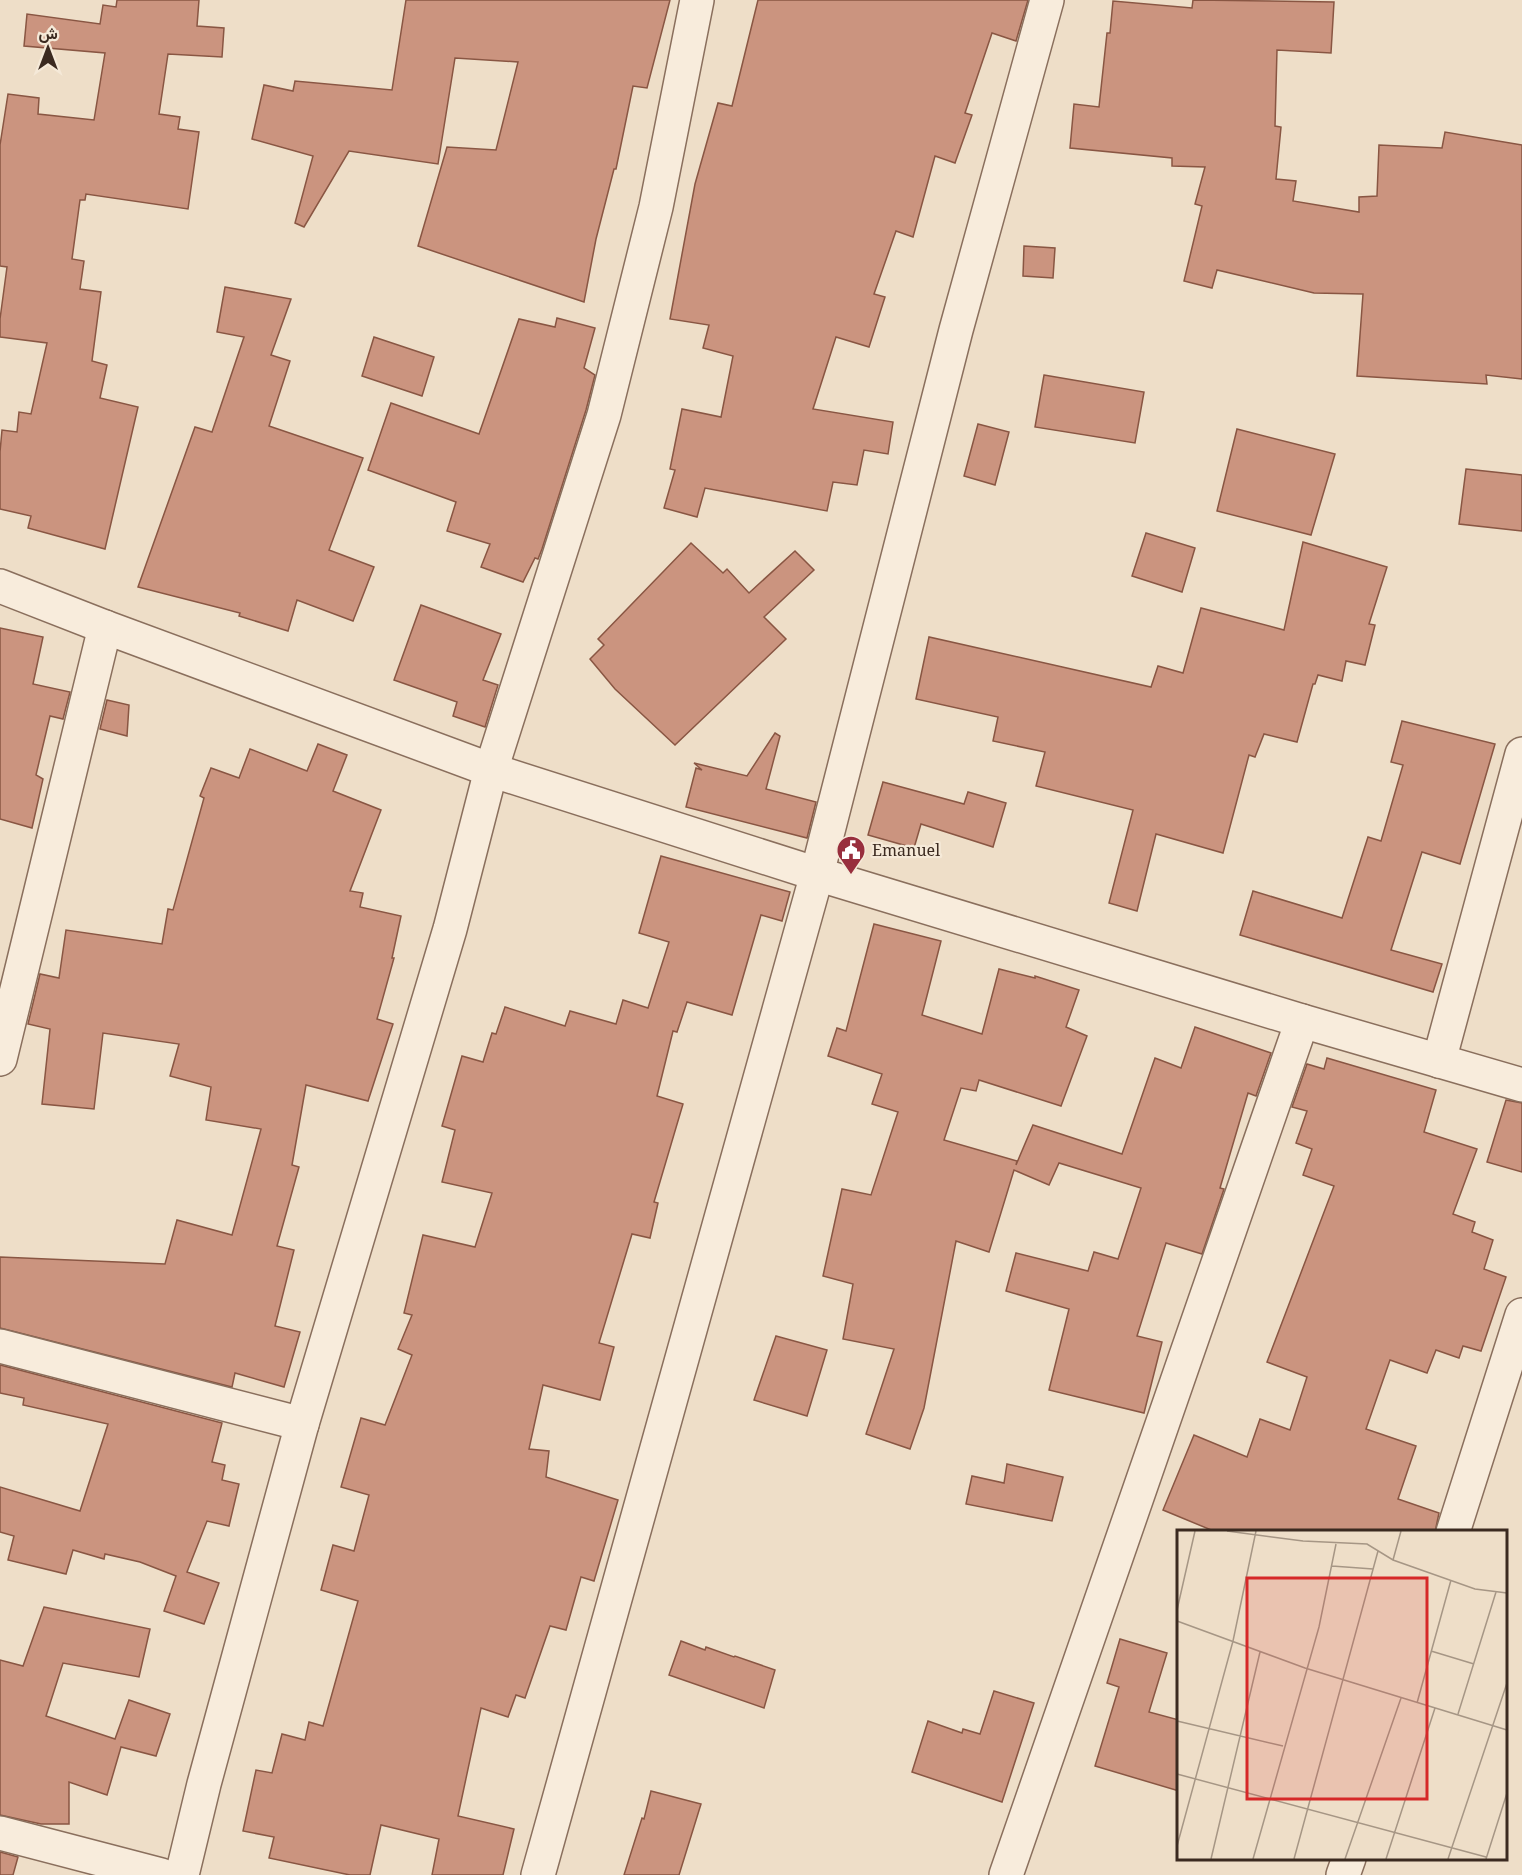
<svg xmlns="http://www.w3.org/2000/svg" width="1522" height="1875" font-family="'Noto Serif',Vazirmatn,serif">
  <style>
    .building { fill: #cb947f; stroke: #895643; stroke-width: 1.5 }
    .lines { fill: none; stroke-linecap: round; stroke-linejoin: round }
    .minor-casing { stroke: #8a6f5d; stroke-width: 36 }
    .minor { stroke: #f8ecdc; stroke-width: 33 }
    .labels { text-anchor: middle; stroke-width: 4.5; stroke-linejoin: round; paint-order: stroke }
    .poi-label { font-size: 16px; fill: #3b2a20; stroke: #f5e9d8; text-anchor: start }
    .inset-road { fill: none; stroke: #a69685; stroke-width: 1.5 }
    .view { fill: #d62828; fill-opacity: 0.15; stroke: #d62828; stroke-width: 3 }
    .inset-edge { fill: none; stroke: #3b2a20; stroke-width: 3 }
  </style>
  <rect width="100%" height="100%" fill="#eedec8"/>
  <g class="building">
    <polygon points="117,0 199,0 197,26 224,28 222,57 168,54 159,114 180,117 178,129 199,132 188,209 86,194 85,200 80,200 72,259 84,261 80,289 101,292 92,361 107,365 100,398 138,407 105,549 28,528 31,516 0,509 0,452 2,430 17,432 19,412 31,414 47,343 0,337 0,319 7,267 0,266 0,145 8,94 39,98 38,114 94,120 105,53 24,46 27,14 100,24 103,5 116,7"/>
    <polygon points="406,0 670,0 647,88 633,86 616,169 614,169 596,239 584,302 418,246 447,147 496,150 518,62 455,58 438,164 349,151 304,227 295,223 313,156 252,139 264,85 293,91 295,81 392,90"/>
    <polygon points="758,0 1028,0 1016,41 992,33 965,113 972,115 955,163 935,156 913,237 896,231 874,294 885,297 869,347 836,337 813,409 893,422 888,454 864,450 857,485 833,482 827,511 705,488 697,517 664,508 675,470 670,469 682,409 721,417 733,356 703,348 709,325 670,319 695,184 718,103 732,106"/>
    <polygon points="1193,0 1334,2 1331,53 1277,50 1275,126 1281,127 1276,179 1296,181 1293,201 1359,212 1359,197 1377,196 1379,145 1442,148 1445,132 1522,145 1522,379 1486,375 1487,384 1357,376 1363,294 1314,293 1217,270 1212,288 1184,281 1202,206 1195,204 1205,167 1172,166 1172,158 1070,148 1074,104 1099,107 1107,33 1110,33 1113,1 1192,8"/>
    <polygon points="1024,246 1055,248 1053,278 1023,276"/>
    <polygon points="225,287 291,299 271,355 290,361 269,426 363,458 329,550 374,567 353,621 297,600 288,631 239,616 240,613 138,587 195,427 212,432 244,337 217,332"/>
    <polygon points="557,318 595,328 584,368 595,375 586,410 542,549 538,559 535,558 523,582 481,567 490,544 447,531 456,502 368,470 391,403 479,434 519,319 555,327"/>
    <polygon points="374,337 434,357 422,396 362,376"/>
    <polygon points="1044,375 1144,392 1135,443 1035,427"/>
    <polygon points="978,424 1009,432 995,485 964,476"/>
    <polygon points="1237,429 1335,454 1311,535 1217,511"/>
    <polygon points="1466,469 1522,475 1522,531 1459,524"/>
    <polygon points="1146,533 1195,548 1182,592 1132,576"/>
    <polygon points="1303,542 1387,567 1369,624 1375,625 1365,665 1346,661 1342,681 1318,675 1315,684 1313,684 1297,742 1264,734 1255,757 1249,755 1223,853 1156,834 1137,911 1109,903 1133,810 1036,786 1045,752 993,741 998,717 916,699 929,637 1151,687 1158,666 1183,673 1201,608 1284,630"/>
    <polygon points="691,543 723,573 727,569 749,593 795,551 814,570 764,617 786,639 675,745 615,689 590,659 604,645 598,639"/>
    <polygon points="421,605 501,634 483,680 498,685 485,727 453,716 457,702 394,680"/>
    <polygon points="0,628 43,637 33,684 70,692 63,719 50,716 36,775 43,779 32,828 0,819"/>
    <polygon points="107,700 129,705 127,736 100,729"/>
    <polygon points="1402,721 1495,744 1460,864 1422,852 1391,950 1442,964 1433,992 1240,935 1253,891 1342,918 1368,837 1381,841 1403,765 1391,762"/>
    <polygon points="775,733 780,736 766,789 816,802 807,838 686,807 696,768 702,770 694,763 747,776"/>
    <polygon points="318,744 347,755 333,791 381,810 350,891 363,893 360,907 401,916 392,958 394,958 377,1019 393,1024 368,1101 306,1085 292,1165 299,1167 277,1246 294,1250 275,1326 300,1332 284,1387 235,1373 232,1387 0,1328 0,1257 165,1264 177,1220 232,1235 261,1129 206,1120 211,1087 170,1076 179,1044 103,1033 94,1109 42,1104 50,1029 28,1024 40,974 59,978 66,930 162,944 168,909 173,910 204,798 200,796 211,768 239,778 250,749 307,771"/>
    <polygon points="883,782 964,804 968,792 1006,803 993,847 921,824 914,848 868,835"/>
    <polygon points="661,856 790,892 782,921 761,915 732,1015 687,1002 677,1032 673,1031 657,1096 683,1104 654,1202 658,1203 650,1238 632,1234 599,1343 614,1347 600,1400 543,1385 529,1449 549,1451 546,1477 618,1500 594,1581 581,1577 566,1630 550,1626 525,1698 516,1695 508,1717 481,1708 458,1816 514,1829 503,1875 432,1875 439,1839 381,1825 370,1875 350,1875 269,1858 274,1837 243,1831 256,1770 272,1773 282,1734 305,1740 309,1722 323,1726 358,1601 321,1590 333,1545 354,1551 369,1495 341,1487 361,1418 385,1425 412,1355 398,1349 412,1315 404,1313 423,1235 475,1247 492,1193 442,1182 455,1130 442,1126 462,1056 483,1062 492,1033 496,1034 505,1007 565,1026 570,1011 616,1024 623,1000 648,1008 669,942 639,933"/>
    <polygon points="874,924 941,941 922,1015 982,1034 999,969 1035,978 1035,976 1079,990 1066,1027 1087,1036 1061,1106 979,1080 976,1091 961,1088 944,1140 1017,1161 1016,1165 1033,1125 1122,1154 1155,1058 1181,1068 1195,1027 1271,1053 1256,1096 1248,1093 1220,1188 1224,1189 1202,1254 1166,1243 1137,1336 1162,1342 1144,1413 1049,1390 1069,1309 1006,1291 1016,1253 1088,1271 1094,1252 1118,1259 1141,1188 1059,1163 1049,1185 1014,1170 989,1252 956,1241 924,1408 910,1449 866,1434 894,1349 843,1339 853,1284 823,1276 842,1189 871,1195 898,1112 872,1104 882,1074 828,1056 837,1028 846,1031"/>
    <polygon points="1327,1058 1436,1090 1424,1132 1477,1149 1453,1214 1475,1222 1472,1232 1493,1240 1484,1269 1506,1277 1481,1351 1463,1346 1459,1358 1436,1350 1427,1373 1390,1360 1366,1429 1416,1446 1398,1499 1439,1513 1435,1532 1216,1532 1163,1510 1194,1435 1247,1457 1260,1419 1290,1430 1307,1377 1267,1362 1334,1186 1303,1175 1312,1149 1296,1143 1307,1111 1292,1107 1307,1064 1324,1069"/>
    <polygon points="1506,1100 1522,1103 1522,1172 1487,1162"/>
    <polygon points="776,1336 827,1350 807,1416 754,1400"/>
    <polygon points="0,1365 222,1423 212,1462 225,1465 222,1480 239,1484 229,1526 207,1521 187,1572 219,1583 204,1624 164,1611 176,1576 140,1562 105,1554 104,1559 73,1550 66,1574 8,1560 14,1536 0,1532 0,1487 80,1511 108,1424 23,1405 24,1398 0,1393"/>
    <polygon points="1007,1464 1063,1477 1052,1521 966,1504 972,1476 1004,1483"/>
    <polygon points="44,1607 150,1629 139,1677 63,1663 46,1716 115,1739 129,1700 170,1714 156,1756 121,1747 107,1795 69,1782 69,1824 41,1824 0,1815 0,1660 23,1666"/>
    <polygon points="1120,1639 1167,1653 1149,1712 1179,1720 1179,1791 1095,1766 1119,1687 1107,1683"/>
    <polygon points="681,1641 705,1650 706,1647 734,1657 735,1656 775,1670 764,1708 669,1675"/>
    <polygon points="994,1691 1034,1703 1002,1802 912,1772 928,1721 962,1733 963,1729 980,1734"/>
    <polygon points="651,1791 701,1804 679,1875 624,1875 642,1818 644,1819"/>
    <polygon points="0,1852 18,1857 13,1875 0,1875"/>
  </g>
  <g class="lines">
    <g class="minor-casing">
      <g id="minor">
        <polyline points="0,586 105,627 491,770 817,874 1302,1021 1522,1085"/>
        <polyline points="0,1059 105,627"/>
        <polyline points="1439,1061 1522,754"/>
        <polyline points="0,1346 302,1424"/>
        <polyline points="1453,1532 1522,1315"/>
        <polyline points="0,1833 161,1875"/>
        <polyline points="182,1875 204,1784 302,1424 450,929 491,770 604,415 656,207 697,0"/>
        <polyline points="538,1875 817,874 956,330 1047,0"/>
        <polyline points="1006,1875 1302,1021"/>
        <polyline points="1343,1875 1349,1858"/>
      </g>
    </g>
    <use href="#minor" class="minor"/>
  </g>
  <defs>
    <g id="civic-pin" transform="scale(1.5)"><path d="M0 17L-7.5 6A9.5 9.5 0 1 1 7.5 6Z" fill="#982e3d" stroke="#f5e9d8"/><path d="M-.6-6.5H3V-4.5H.6V-3L4-1V1h2V6H-6V1h2V-1L-.6-3ZM-1.2 2.5V6h2.4V2.5Z" fill="#fff"/></g>
  </defs>
  <g fill-rule="evenodd">
    <use href="#civic-pin" x="851" y="850"/>
  </g>
  <g class="labels">
    <g class="poi-label">
      <text x="872" y="856">Emanuel</text>
    </g>
  </g>
  <g transform="translate(1177 1530)">
    <rect width="330" height="330" fill="#eedec8"/>
    <path class="inset-road" d="M50,1L126,11L190,14L216,30L298,59L330,63M216,30L224,1M155,36L196,39M0,80L18,1M0,91L128,138L330,200M254,121L297,134M240,173L274,50M281,184L319,62M0,191L106,216M0,244L309,327M0,316L56,111L79,1M34,329L83,122M76,329L142,97L159,14M117,329L201,21M168,329L224,168M209,329L258,178M271,329L330,153M309,329L330,263"/>
    <path class="view" d="M70,48H250V269H70Z"/>
    <rect width="330" height="330" class="inset-edge"/>
  </g>
  <g transform="translate(48 48)" stroke="#f5e9d8" stroke-width="4.5" paint-order="stroke">
  <path d="M0-4.5L10 22L0 15L-10 22Z" fill="#3b2a20"/>
  <text y="-9" font-size="16" font-weight="bold" text-anchor="middle" fill="#3b2a20">ش</text>
  </g>
</svg>
